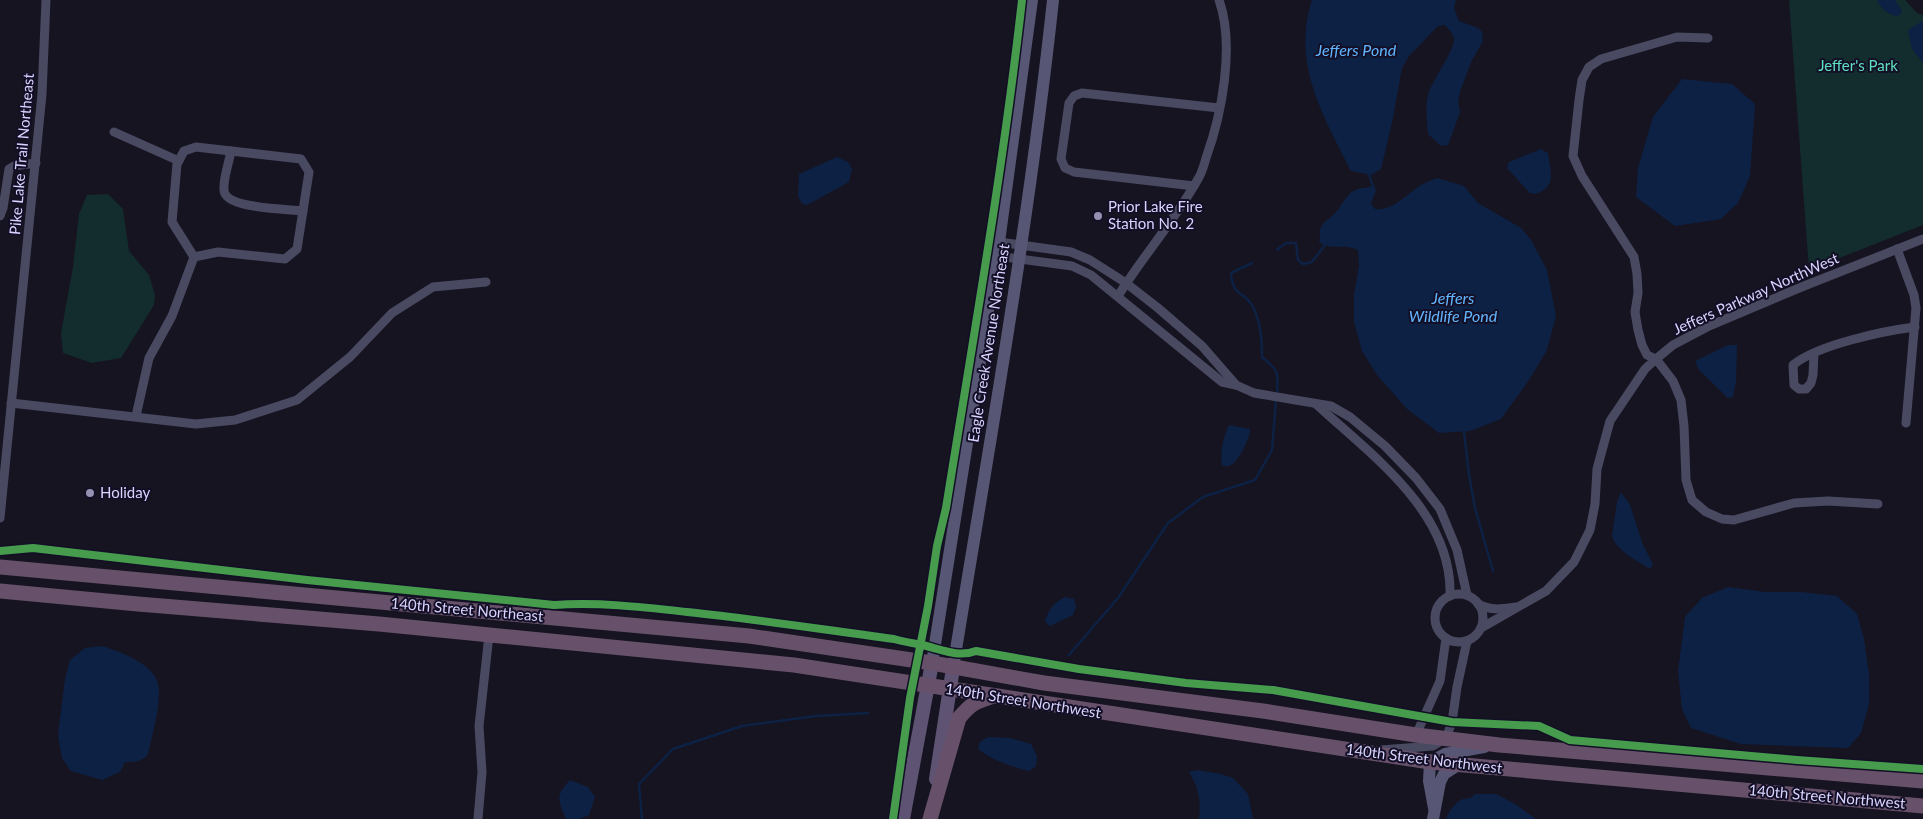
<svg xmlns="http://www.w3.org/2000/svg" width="1923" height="819" font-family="Lato,sans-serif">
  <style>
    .green { fill: #132c2d }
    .water { fill: #0d2144 }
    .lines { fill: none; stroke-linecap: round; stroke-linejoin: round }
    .stream { stroke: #0d2144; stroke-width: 2.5 }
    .street { stroke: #4a4962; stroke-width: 9 }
    .secondary { stroke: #575674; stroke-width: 12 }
    .primary { stroke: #5e5373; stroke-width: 14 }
    .highway { stroke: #67516a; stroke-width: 15 }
    .cycleway-casing { stroke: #130f26; stroke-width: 11 }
    .cycleway { stroke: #469c4c; stroke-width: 8 }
    .poi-dot { fill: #9591b1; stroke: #130f26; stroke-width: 2 }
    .labels { text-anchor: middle; stroke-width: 4; stroke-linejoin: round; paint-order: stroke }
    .park-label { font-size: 15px; fill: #5fe0c0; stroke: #130f26 }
    .street-label { font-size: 15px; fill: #d9d4ff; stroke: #130f26 }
    .poi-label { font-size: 15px; fill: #d9d4ff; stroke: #130f26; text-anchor: start }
    .water-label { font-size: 16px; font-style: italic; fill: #62b6ff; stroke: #130f26 }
  </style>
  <rect width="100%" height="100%" fill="#161421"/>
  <g class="green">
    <polygon points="1789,0 1905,0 1917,13 1923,15 1923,225 1809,270"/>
    <polygon points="108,194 123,209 129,251 149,275 155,295 154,305 121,358 92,363 63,353 61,333 73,267 79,214 87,195"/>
  </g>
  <g class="water">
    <path d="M1312,0H1456L1454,8L1459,21L1478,28L1482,32L1483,41L1471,62L1461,89L1458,101L1460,112L1448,145L1441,146L1428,134C1427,121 1425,107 1428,95C1432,80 1455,51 1454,38C1453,33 1448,29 1445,25L1438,26L1409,56L1402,68L1393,118L1381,169L1371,175L1351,171C1324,117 1291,63 1312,0Z"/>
    <path d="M1877,0H1895L1902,11L1899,16C1889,16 1881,9 1877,0Z"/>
    <polygon points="1921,22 1923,22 1923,63 1912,49 1908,30"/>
    <polygon points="1682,79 1732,84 1755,104 1750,176 1738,203 1721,219 1675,226 1636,197 1638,168 1653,117"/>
    <path d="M1541,149L1548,153C1550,171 1558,187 1535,194L1530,193L1507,168L1509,162Z"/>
    <polygon points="837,157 848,162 852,169 849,182 807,205 802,204 798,196 799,174"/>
    <path d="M1437,178L1464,186L1478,203L1521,228L1531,240L1547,270L1556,316L1547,350L1529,380L1501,419L1470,431L1439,433L1407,409L1377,375L1362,351L1354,322V294L1359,266L1358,250C1345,243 1331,251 1319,242C1321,237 1319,235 1320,230C1322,222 1331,218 1336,212C1343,204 1347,192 1358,189C1365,187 1366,189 1374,185L1376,191L1371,203L1375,209C1392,211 1405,196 1418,187C1423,183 1430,181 1437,178Z"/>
    <polygon points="1728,345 1737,345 1736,381 1733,397 1728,398 1699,370 1695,361"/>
    <path d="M1229,425L1250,429C1251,436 1238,463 1231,465C1228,467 1225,466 1222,465C1220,451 1223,438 1229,425Z"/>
    <path d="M1621,492L1630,505L1643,545L1653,564L1650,569C1638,561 1616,551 1612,536L1617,502Z"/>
    <polygon points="1728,587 1765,592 1801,592 1837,596 1857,614 1864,639 1869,674 1869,704 1861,733 1848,748 1741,744 1691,728 1682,709 1678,671 1685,617 1702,598"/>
    <path d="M1065,597L1074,599L1076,607L1073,615L1050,626L1045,622C1048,609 1054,603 1065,597Z"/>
    <path d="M102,646C119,651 154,664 158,684C162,703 152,735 148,754C142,762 135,762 125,762L120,772L102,780L71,771L62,758L58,735L65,679L70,660L85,648Z"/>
    <path d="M988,737L1010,738L1031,744L1037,756L1036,766L1029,771C1012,767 992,760 978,749L980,742Z"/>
    <path d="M1197,770L1221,774L1233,778L1248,794L1253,819H1199C1201,800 1199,789 1189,772Z"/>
    <path d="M570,780L588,787L595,797L589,815L580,819H566C558,800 555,796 570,780Z"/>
    <path d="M1475,794H1496L1515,804L1536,819H1446C1450,810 1454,803 1463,799C1469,798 1471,799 1475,794Z"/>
  </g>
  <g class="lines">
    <g class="stream">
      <polyline points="1369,174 1373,187"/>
      <polyline points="1277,250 1286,243 1296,243 1298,260 1303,264 1312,262 1325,245"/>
      <path d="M1252,263L1231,273C1233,298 1244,290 1253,307C1261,323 1262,340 1262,357C1280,372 1278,372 1277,394"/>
      <polyline points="1464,431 1469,475 1475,508 1493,571"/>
      <polyline points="1069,655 1118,598 1168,523 1203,497 1255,480 1272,450 1276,400"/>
      <polyline points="642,819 639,784 673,749 742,726 816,716 868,713"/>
    </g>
    <g class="street">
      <polyline points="1708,38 1677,37 1601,59 1589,67 1582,80 1579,100 1573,156 1582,176 1634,257 1637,274 1638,293 1635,312 1638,330 1642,345 1647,355 1656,359 1673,381 1681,400 1684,426 1686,480 1692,500 1706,512 1722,519 1734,520 1794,503 1828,501 1878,504"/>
      <polyline points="114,132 179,161"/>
      <polygon points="196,147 301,159 309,172 297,249 285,259 218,252 194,257 172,222 177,164 184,151"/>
      <path d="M231,151C229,163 223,178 224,190C224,209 288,209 303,211"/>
      <polyline points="1194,186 1074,172 1065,168 1061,159 1069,103 1074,96 1082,93 1219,108"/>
      <polyline points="0,216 3,208 9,169 14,166 36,163"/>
      <polyline points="999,242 1071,252 1090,260 1126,283 1158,308 1202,346 1236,385"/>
      <polyline points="1897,249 1914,295 1916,308 1906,423"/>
      <polyline points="997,256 1072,266 1091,275 1222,382 1236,385 1254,393 1331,406 1350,417 1385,446 1416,478 1440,509 1457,550 1467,595"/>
      <path d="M1118,296C1143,256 1175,220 1198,179C1202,173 1204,165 1206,158C1222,114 1235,45 1219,0"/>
      <path d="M1814,353L1813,375L1811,383L1806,389H1799L1794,385L1793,365C1817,345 1883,331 1915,327"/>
      <polyline points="11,403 196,424 235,420 297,400 350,357 392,313 433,287 486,282"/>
      <path d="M1316,404C1371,455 1453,512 1450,596"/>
      <polyline points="136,416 149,358 172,316 194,257"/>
      <polyline points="0,518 42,94 46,0"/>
      <circle cx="1459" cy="618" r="24"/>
      <path d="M1478,604C1491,611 1502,609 1516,607"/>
      <polyline points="1481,628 1546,591 1574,562 1590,530 1595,504 1597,469 1610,421 1645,369 1656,359 1673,345 1709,326 1804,286 1923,239"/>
      <polyline points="1416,735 1440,681 1446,638"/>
      <polyline points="1381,750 1433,746 1446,738 1452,722 1457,687 1467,641"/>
      <polyline points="478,819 482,772 479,726 489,635"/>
    </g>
    <g class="secondary">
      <polyline points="932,663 999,242 1032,0"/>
      <path d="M953,668C989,446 1029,224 1053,0"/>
      <polyline points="1434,808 1429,781 1430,762 1445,754 1484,747"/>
      <polyline points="1433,819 1440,782 1444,774 1458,765"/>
    </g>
    <g class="primary">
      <polyline points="936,779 953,668"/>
      <polyline points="903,819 932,663"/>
    </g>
    <g class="highway">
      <polyline points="0,567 749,636 932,663 1044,683 1263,711 1416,735 1499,745 1923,781"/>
      <polyline points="0,591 138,604 379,624 794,665 1430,762 1923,806"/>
      <path d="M930,819L959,718C971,704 973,703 991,697"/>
    </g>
    <g class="cycleway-casing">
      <g id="cycleway">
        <path d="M0,551L33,548L307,580L554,605C599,602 642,607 687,612C756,619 825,630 894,639C904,642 913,643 922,645C940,649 958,658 976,651L1079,669L1186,683L1273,690L1452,722L1539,726L1570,740L1797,760L1923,769"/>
        <path d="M893,819L910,698L928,606L937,546L946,508C973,339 1003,170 1022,0"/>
      </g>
    </g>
    <use href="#cycleway" class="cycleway"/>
  </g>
  <g class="poi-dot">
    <circle cx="1098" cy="216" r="5"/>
    <circle cx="90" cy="493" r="5"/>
  </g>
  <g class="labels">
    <g class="park-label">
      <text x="1858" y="71">Jeffer's Park</text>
    </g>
    <g class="street-label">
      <text transform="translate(22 154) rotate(-85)" y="5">Pike Lake Trail Northeast</text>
      <text transform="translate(1756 294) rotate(-24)" y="5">Jeffers Parkway NorthWest</text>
      <text transform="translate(989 343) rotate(-81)" y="5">Eagle Creek Avenue Northeast</text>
      <text transform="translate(467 610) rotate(5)" y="5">140th Street Northeast</text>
      <text transform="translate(1023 701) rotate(9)" y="5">140th Street Northwest</text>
      <text transform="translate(1424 759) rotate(7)" y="5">140th Street Northwest</text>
      <text transform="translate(1827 797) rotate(5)" y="5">140th Street Northwest</text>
    </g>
    <g class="poi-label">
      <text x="1108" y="212">Prior Lake Fire<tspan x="1108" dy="17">Station No. 2</tspan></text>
      <text x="100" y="498">Holiday</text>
    </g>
    <g class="water-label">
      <text x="1356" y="56">Jeffers Pond</text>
      <text x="1453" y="304">Jeffers<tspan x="1453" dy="18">Wildlife Pond</tspan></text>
    </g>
  </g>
</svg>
